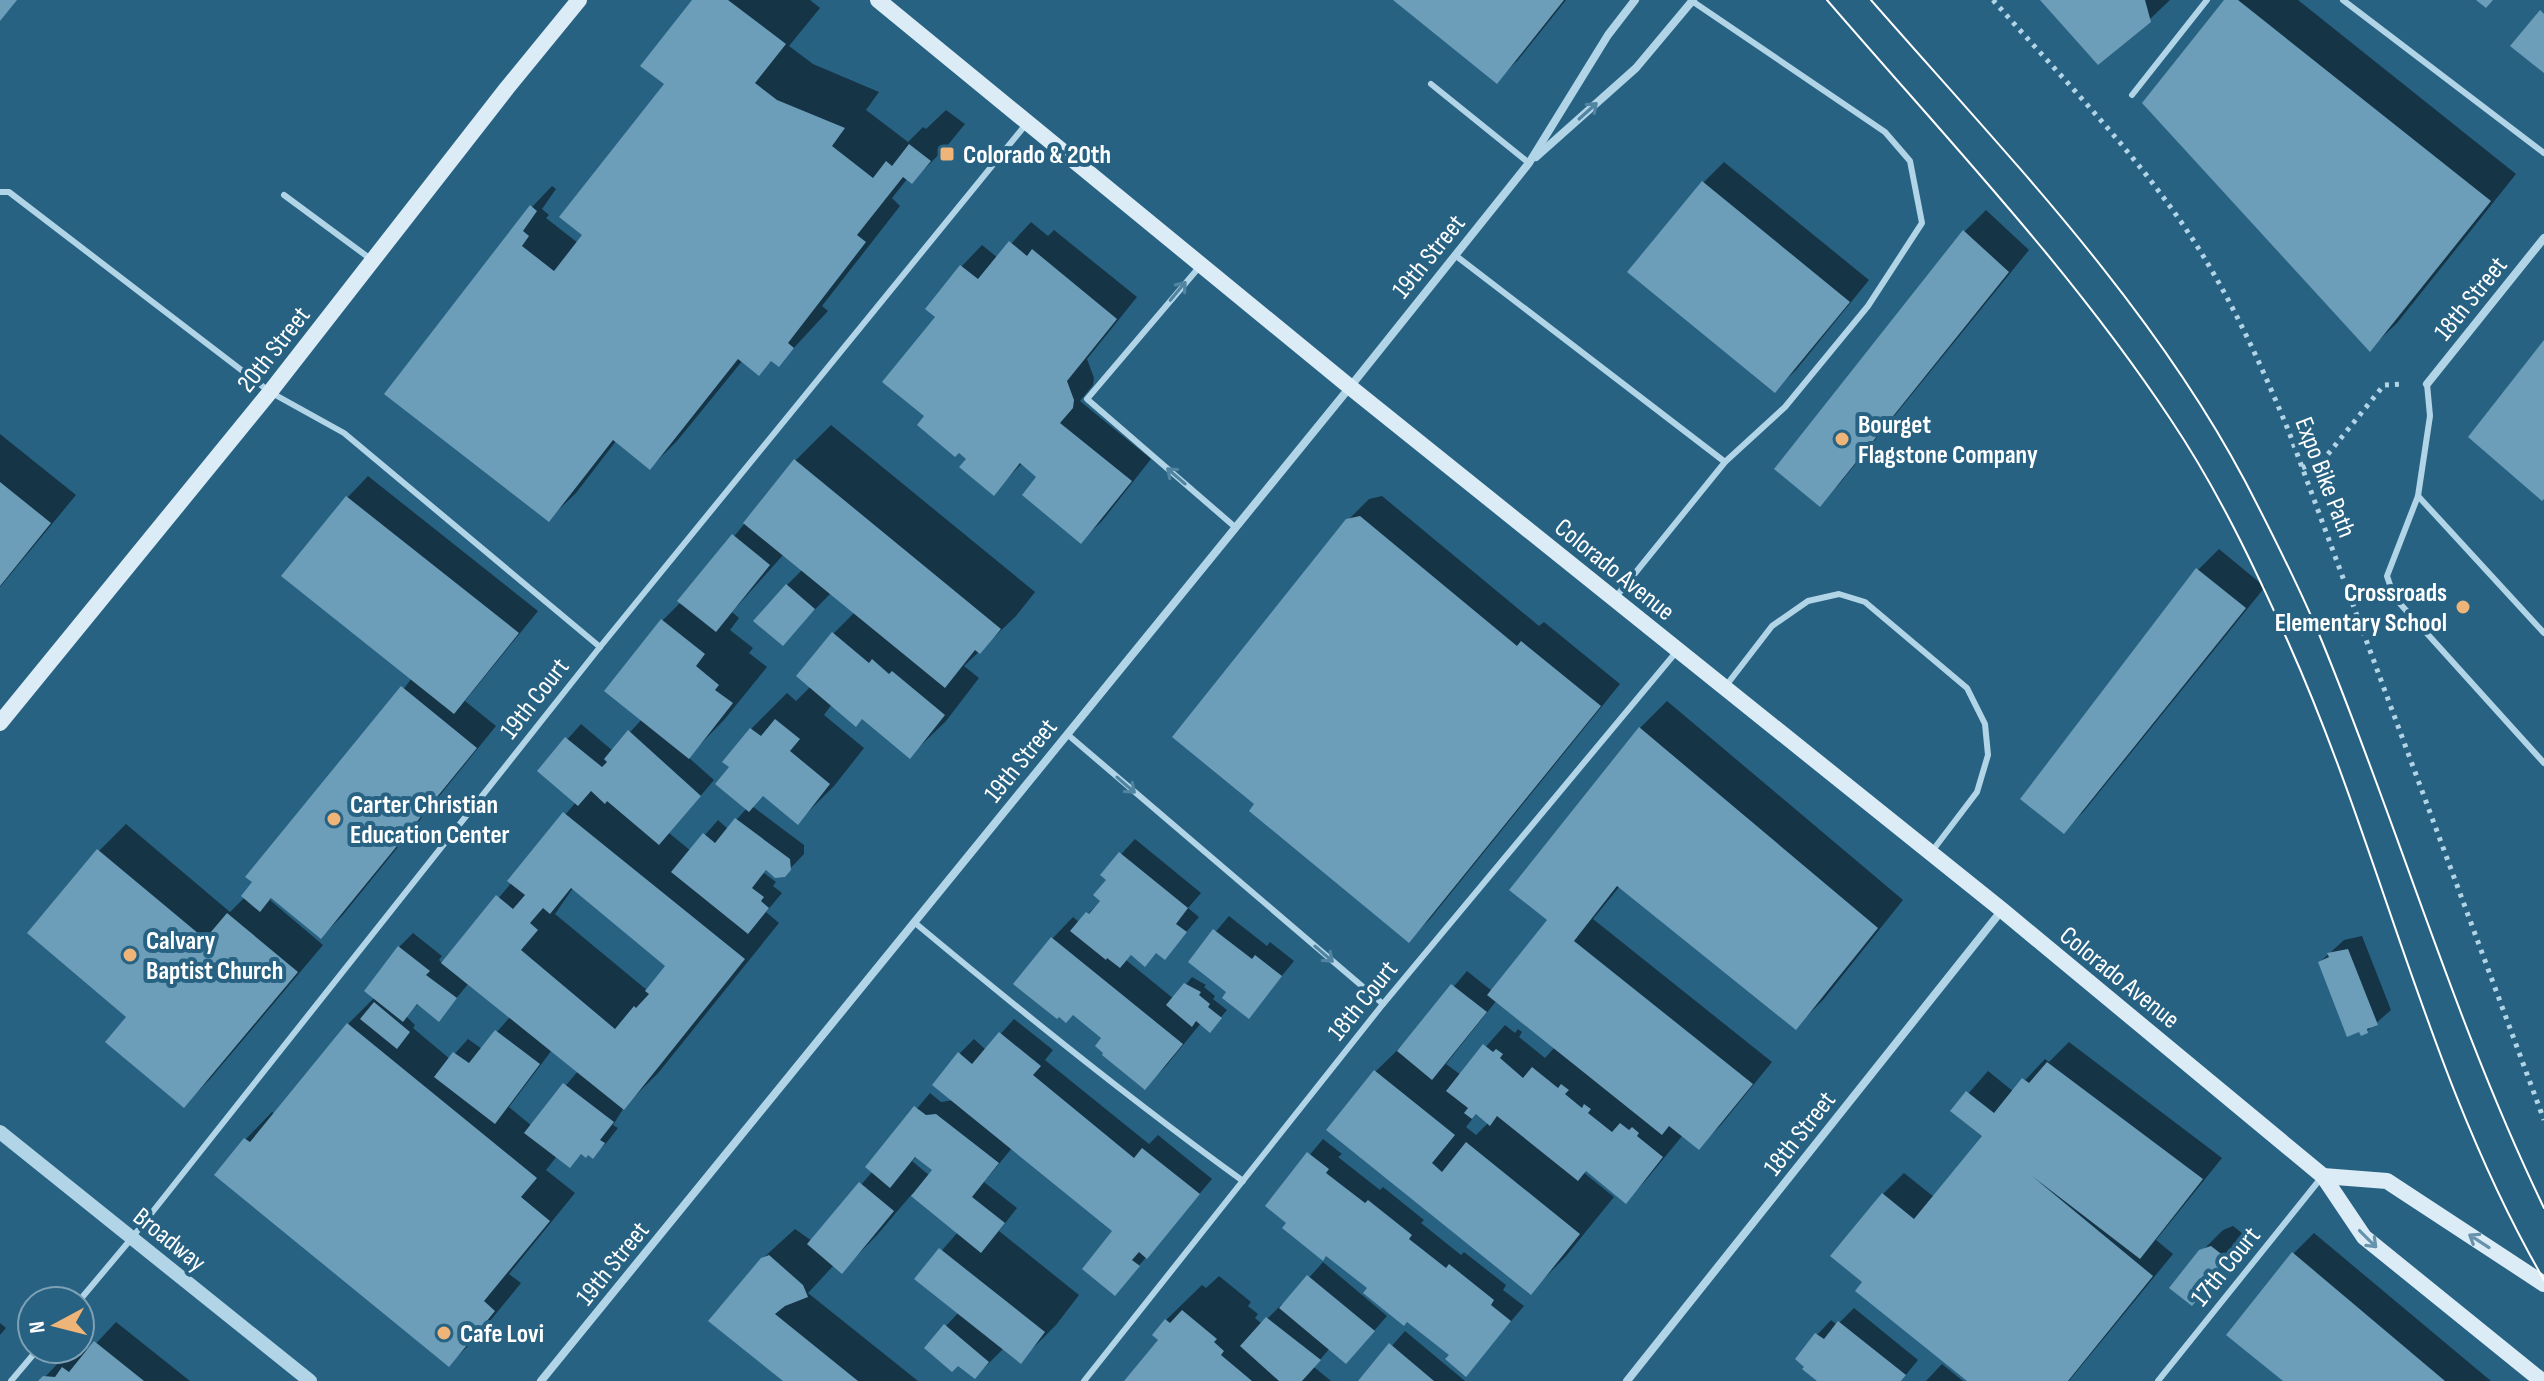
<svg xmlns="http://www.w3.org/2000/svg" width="2544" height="1381" font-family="'Sofia Sans Condensed',sans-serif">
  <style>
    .shadow { fill: #0007; fill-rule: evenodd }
    .building { fill: #6c9db9; fill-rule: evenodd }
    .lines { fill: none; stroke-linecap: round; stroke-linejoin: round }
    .path { stroke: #b1d4e7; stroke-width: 5; stroke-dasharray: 4 6; stroke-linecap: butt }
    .service { stroke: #b1d4e7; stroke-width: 6 }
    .minor { stroke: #b1d4e7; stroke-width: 8 }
    .tertiary { stroke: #b1d4e7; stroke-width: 14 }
    .secondary { stroke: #dbecf6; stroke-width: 16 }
    .tram { stroke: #fff; stroke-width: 2 }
    .oneway { stroke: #5184a1 }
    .oneway2 { stroke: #6792ab }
    .poi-dot { fill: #efb477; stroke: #286283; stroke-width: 3 }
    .labels { text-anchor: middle; stroke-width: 8; stroke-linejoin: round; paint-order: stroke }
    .poi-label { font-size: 26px; font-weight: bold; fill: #fff; stroke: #286283; text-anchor: start }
    .street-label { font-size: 26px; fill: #fff; stroke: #286283 }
  </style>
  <rect width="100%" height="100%" fill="#286283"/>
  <g class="shadow">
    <polygon points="694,0 810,0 820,8 789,46 813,64 879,92 866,110 908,142 923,127 926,129 946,110 965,124 947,146 912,182 908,178 892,198 900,206 822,306 828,311 779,364 773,359 759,373 743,360 677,441 650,468 616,441 576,493 549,519 387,393 532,207 552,186 556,189 542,209 549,215 546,218 578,243 666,84"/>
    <polygon points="1396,0 1566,0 1518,60 1497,81"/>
    <polygon points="2043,0 2170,0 2149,20"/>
    <polygon points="2226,0 2298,0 2516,174 2397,323 2370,349"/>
    <polygon points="1724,162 1869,280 1796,370 1775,390 1703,183"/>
    <polygon points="1986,210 2029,250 1840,483 1820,504 1777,468 1965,231"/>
    <polygon points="1031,222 1048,236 1054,230 1137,297 1087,359 1094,378 1093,385 1080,401 1151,459 1102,521 1081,541 1039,476 1022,463 994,493 968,458 927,416 938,317 928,308 962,266 982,245 998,258"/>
    <path d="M831,425L1035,592L1016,616L964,666L979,678L946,721L910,756L863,717L832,704L824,715L864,748L834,786L798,822L764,794L752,806L804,845V854L784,875L767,869L764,873L776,882L773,886L782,893L766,912L779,923L659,1072L625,1106L613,1125L618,1128L607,1142L593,1156L582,1153L570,1165L557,1156L546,1170L575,1193L509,1274L521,1283L476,1338L449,1365L217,1175L246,1139L272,1112L275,1114L348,1024L375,997L399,947L413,933L442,956L439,960L443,964L512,882L510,880L576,802L539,771L581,724L613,751L642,719L662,621L681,602L796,460ZM784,554L803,569L787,585L782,643L831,593L855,612L833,634L811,686L796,701L787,693L751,729L732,766L747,808L728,829L718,820L691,851L669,833L714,780L688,757L724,720L767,667L749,653L753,648L730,630L739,618L732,612ZM573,888L668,966L648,991L555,914ZM469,983L510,1017L482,1049L468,1039L450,1059L413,1028L415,1025L406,1016L419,1003L439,1019ZM552,1050L578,1071L532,1126L509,1107Z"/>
    <polygon points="0,434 76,495 0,587"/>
    <polygon points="368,476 538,611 465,701 496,726 342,916 321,937 272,897 270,900 323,945 210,1079 184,1105 128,1016 30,933 99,851 126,824 230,912 245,897 412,678 284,576 348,497"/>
    <polygon points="1382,496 1539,626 1544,622 1620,684 1430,919 1409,940 1347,521 1369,499"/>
    <polygon points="2219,549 2265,587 2084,811 2064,832 2198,570"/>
    <path d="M1667,701L1903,900L1823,1000L1796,1027L1620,886L1593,919L1772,1062L1720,1126L1699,1147L1683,1135L1646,1180L1626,1201L1586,1169L1583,1172L1614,1197L1566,1256L1531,1292L1329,1129L1376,1071L1412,1036L1467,971L1492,991L1550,920L1512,889L1640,728ZM1497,1000L1555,1047L1545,1058L1519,1037L1522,1032L1518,1029L1515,1033L1505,1025L1461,1075L1446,1064ZM1477,1113L1489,1122L1476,1135L1466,1127Z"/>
    <polygon points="1135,839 1201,893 1188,908 1199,917 1165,957 1157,952 1132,954 1126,960 1174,999 1192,977 1206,985 1204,987 1215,996 1213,999 1227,1010 1216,1023 1201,1023 1166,1066 1145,1087 1104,1038 1074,1013 1016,984 1053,938 1073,917 1080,923 1101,900 1108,880 1103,874"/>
    <polygon points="1229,916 1267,946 1270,942 1294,961 1249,1016 1229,992 1191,961"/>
    <polygon points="2362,936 2391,1010 2367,1031 2320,962 2344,940"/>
    <path d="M1014,1019L1053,1050L1045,1060L1149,1144L1158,1135L1212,1179L1115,1294V1231L1012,1148L984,1182L1017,1208L999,1231L1079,1295L1056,1325L1020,1361L1004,1348L975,1377L946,1326L959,1312L917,1279L958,1232L912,1194L877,1235L842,1271L834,1265L808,1293L918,1381H786L762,1259L795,1229L812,1241L873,1171L868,1167L930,1093L941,1102L954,1100L935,1084L960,1053L974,1039L986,1050ZM917,1156L934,1170L930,1176L912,1161Z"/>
    <polygon points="2069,1042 2222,1158 2156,1240 2173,1254 2069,1381 1971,1381 1865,1282 1833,1256 1883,1194 1904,1173 1934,1197 1985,1136 1953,1111 1988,1071 2014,1092 2045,1059 2049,1062"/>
    <polygon points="1323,1139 1342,1154 1338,1157 1380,1190 1383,1187 1424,1220 1421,1223 1461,1255 1464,1252 1506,1285 1503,1290 1524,1306 1466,1374 1452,1354 1268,1205"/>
    <polygon points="2233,1226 2248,1238 2213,1283 2192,1303 2201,1252 2223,1230"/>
    <polygon points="2314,1233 2491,1381 2286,1381 2293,1254"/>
    <polygon points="1323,1262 1387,1316 1360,1347 1330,1348 1314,1367 1331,1381 1125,1381 1161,1339 1166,1320 1202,1285 1206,1288 1219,1276 1251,1302 1248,1306 1258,1314 1255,1318 1262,1324 1282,1304 1284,1306"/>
    <polygon points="1854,1308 1918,1360 1901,1381 1821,1381 1817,1335 1831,1320 1837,1325"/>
    <polygon points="116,1322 190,1381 41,1381 66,1355 75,1356 84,1347 89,1351"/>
    <polygon points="0,1323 6,1328 0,1335"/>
    <polygon points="1405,1331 1465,1381 1361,1381"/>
    <polygon points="1942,1364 1963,1381 1926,1381"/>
  </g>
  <g class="building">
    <polygon points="0,0 17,0 0,21"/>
    <polygon points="692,0 728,0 786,44 755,83 777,100 845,128 832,146 873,178 886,161 892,166 909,144 931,161 912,184 903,177 857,235 866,242 788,343 794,348 779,367 771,361 759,376 738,359 650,470 613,440 549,522 384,394 530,205 537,211 523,231 529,236 522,246 554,271 582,235 559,217 664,84 640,66"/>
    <polygon points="1393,0 1564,0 1497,84"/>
    <polygon points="2040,0 2145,0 2151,22 2098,65"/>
    <polygon points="2224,0 2238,0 2491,201 2370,352 2142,103"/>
    <polygon points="2476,0 2493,0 2486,8"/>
    <polygon points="2540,10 2544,14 2544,73 2510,46"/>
    <polygon points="1702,181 1850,302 1775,393 1627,272"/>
    <polygon points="1963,230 2009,272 1820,507 1774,469"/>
    <polygon points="1009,241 1027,256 1032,249 1117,319 1067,381 1074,400 1073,408 1060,423 1132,481 1081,544 1022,495 1036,477 1020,463 994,496 959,467 966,459 959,453 955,457 917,425 924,416 882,382 935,317 925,309 960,265 978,279"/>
    <polygon points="2544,340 2544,499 2542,501 2468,437"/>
    <polygon points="794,459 1001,629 980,654 975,650 945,688 743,523"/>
    <polygon points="0,482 51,523 0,586"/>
    <polygon points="346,496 519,633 454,714 281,576"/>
    <polygon points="1360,516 1517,646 1521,641 1601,706 1409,943 1249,811 1254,804 1172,737 1346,519"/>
    <polygon points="732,534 770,565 716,632 677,601"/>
    <polygon points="2196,568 2246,608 2064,834 2020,799"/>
    <polygon points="786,584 815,609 783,646 753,621"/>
    <polygon points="661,619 705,654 696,666 719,685 715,690 733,703 689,759 604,691"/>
    <polygon points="832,632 869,663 872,659 889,674 892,671 945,715 910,759 862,719 856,727 796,676"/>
    <polygon points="401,686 477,748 321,939 271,898 260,912 241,896 252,882 245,877"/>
    <polygon points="775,719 800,739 790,751 830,784 798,825 763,796 749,812 715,784 729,767 722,762 750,728 761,736"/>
    <polygon points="1639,727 1878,928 1796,1030 1617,886 1574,941 1753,1084 1699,1150 1669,1126 1662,1135 1487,995 1547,920 1509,890"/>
    <polygon points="628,730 701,796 659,845 607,801 605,804 591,791 578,806 537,771 565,737 602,767 607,762 604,759"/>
    <path d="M563,812L745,959L624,1110L441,963L496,895L513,909L525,895L507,881ZM571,888L665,966L645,991L649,994L636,1008L634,1006L615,1029L521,950L538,930L530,923L543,908L550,914Z"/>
    <polygon points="735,818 790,859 791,870 785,877 775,878 766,870 752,888 764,897 761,901 769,908 748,934 671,872 703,833 715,843"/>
    <polygon points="97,849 205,939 227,913 298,972 184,1108 105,1042 126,1017 27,933"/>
    <polygon points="1119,852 1188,908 1176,924 1187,932 1165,960 1156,953 1145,967 1131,955 1120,968 1107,958 1106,960 1070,931 1086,912 1089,914 1100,901 1093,895 1106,880 1100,875"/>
    <polygon points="1213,929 1252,959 1255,955 1282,976 1249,1019 1222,998 1226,992 1188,962"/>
    <polygon points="1051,937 1183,1044 1145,1090 1102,1055 1103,1053 1095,1046 1101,1038 1073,1015 1066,1023 1059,1017 1057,1019 1013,984"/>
    <polygon points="398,946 430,971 426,975 457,998 439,1022 417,1004 403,1022 364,991"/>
    <polygon points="2348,949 2378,1025 2367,1029 2368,1033 2361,1036 2359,1032 2347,1037 2318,962 2329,957 2327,953"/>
    <polygon points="1184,983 1201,992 1199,995 1210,1004 1208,1007 1222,1018 1210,1033 1196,1021 1192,1027 1166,1005"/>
    <polygon points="1451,984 1487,1012 1432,1080 1397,1051"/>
    <polygon points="374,1002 410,1032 397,1049 360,1019"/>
    <polygon points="347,1023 537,1178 521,1197 550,1221 484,1301 495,1311 449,1367 214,1175 244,1138 250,1142"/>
    <polygon points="495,1030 540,1064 495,1124 434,1077 453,1052 469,1063"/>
    <polygon points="999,1032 1041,1066 1033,1075 1134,1158 1142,1148 1200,1194 1147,1259 1139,1252 1132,1260 1140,1266 1115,1296 1082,1269 1112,1231 932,1085 958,1052 972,1064"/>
    <polygon points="1483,1044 1493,1052 1496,1049 1503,1054 1500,1058 1523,1078 1532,1067 1558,1088 1561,1084 1569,1090 1565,1094 1582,1108 1584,1104 1591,1109 1588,1113 1612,1132 1620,1123 1629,1130 1632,1127 1639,1133 1637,1136 1663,1157 1626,1204 1586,1171 1578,1181 1497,1116 1490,1126 1476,1114 1472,1119 1464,1113 1468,1108 1446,1091"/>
    <polygon points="2047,1062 2203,1179 2140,1259 2032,1176 2153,1276 2068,1381 1967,1381 1855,1291 1862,1282 1830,1256 1882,1193 1914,1219 1982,1136 1950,1111 1966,1091 1994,1113 2022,1078 2029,1083"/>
    <polygon points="1374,1070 1455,1135 1432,1163 1442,1172 1466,1142 1580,1234 1531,1295 1326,1130"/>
    <polygon points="563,1083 614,1122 600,1140 605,1143 593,1159 588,1155 586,1158 581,1154 570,1168 524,1133"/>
    <polygon points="914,1106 926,1115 936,1114 999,1163 972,1197 1005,1223 981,1253 911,1196 932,1170 915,1157 890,1188 865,1167"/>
    <polygon points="1307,1152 1329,1169 1326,1173 1365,1203 1368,1200 1412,1235 1409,1239 1446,1268 1449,1264 1494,1300 1491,1305 1511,1321 1466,1377 1445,1359 1449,1355 1407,1322 1404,1326 1363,1293 1367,1288 1326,1256 1323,1261 1282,1228 1286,1223 1265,1206"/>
    <polygon points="859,1182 894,1211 842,1274 807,1244"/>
    <polygon points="2211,1246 2229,1260 2192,1306 2169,1288 2199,1250"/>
    <polygon points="939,1248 1045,1332 1021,1364 914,1279"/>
    <polygon points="2292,1252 2445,1381 2283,1381 2226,1335"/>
    <polygon points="769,1255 803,1285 808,1297 785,1306 775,1314 858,1381 783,1381 708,1321 761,1258"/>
    <polygon points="1307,1275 1375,1331 1346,1364 1279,1308"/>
    <polygon points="1182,1310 1217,1339 1214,1342 1224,1351 1221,1355 1252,1381 1124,1381 1158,1340 1152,1335 1165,1319 1170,1323"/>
    <polygon points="1266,1317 1321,1360 1302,1381 1279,1381 1240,1346"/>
    <polygon points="1838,1321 1906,1375 1901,1381 1817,1381 1802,1369 1804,1367 1795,1359 1815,1333 1824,1339"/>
    <polygon points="944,1324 989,1362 975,1379 958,1366 952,1372 924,1348"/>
    <polygon points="94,1341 144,1381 38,1381 43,1376 55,1377 62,1367 69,1372"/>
    <polygon points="1389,1343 1434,1381 1358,1381"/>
  </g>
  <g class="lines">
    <g class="path">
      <path d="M1993,0C2052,67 2116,132 2169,205C2220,274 2256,352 2289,432L2544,1120"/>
      <polyline points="2302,468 2324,459 2384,385 2402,384"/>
    </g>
    <g class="service">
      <polyline points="2343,0 2544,153"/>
      <polyline points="1431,84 1529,163"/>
      <polyline points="2132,95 2207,0"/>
      <polyline points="0,192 9,192 270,392 344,433 600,647"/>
      <polyline points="284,195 372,260"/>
      <polyline points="1455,255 1725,462"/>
      <polyline points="1201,265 1087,399 1235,527"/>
      <polyline points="2427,384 2430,416 2418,496 2387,576 2394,597 2544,763"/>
      <polyline points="2418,496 2544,633"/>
      <polyline points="1615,598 1725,462 1785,407 1868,306 1922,223 1910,161 1885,132 1692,1"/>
      <polyline points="1725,687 1772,626 1808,601 1839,594 1865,602 1967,688 1985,724 1988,755 1977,792 1933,850"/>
      <polyline points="1067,734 1383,1004"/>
      <path d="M914,922C1023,1013 1128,1098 1243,1181"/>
      <polyline points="79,1301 131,1239 600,647 1027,123"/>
      <polyline points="11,1381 38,1349"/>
      <polyline points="1084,1381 1383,1004 1677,651"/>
      <polyline points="2158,1381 2321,1178"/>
    </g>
    <g class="minor">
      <polyline points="1536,157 1636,68 1693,0"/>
      <polyline points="2427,384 2544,238"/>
      <polyline points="541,1381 1350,387 1529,163 1608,35 1635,0"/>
      <polyline points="1627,1381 2002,910"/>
    </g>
    <polyline class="tertiary" points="0,1132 310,1381"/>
    <g class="secondary">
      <polyline points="878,0 1350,387 2002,910 2323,1176 2364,1237 2542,1381"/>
      <polyline points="0,723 270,392 507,88 579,0"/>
      <polyline points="2323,1176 2387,1181 2544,1284"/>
    </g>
    <g class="tram">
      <path d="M1827,0C1945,137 2071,269 2171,420C2218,490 2255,568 2289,644C2382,852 2429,1082 2544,1280"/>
      <path d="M1871,0C2004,152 2150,302 2245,481C2272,533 2299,586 2321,639C2399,828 2455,1024 2544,1208"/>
    </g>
  </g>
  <defs><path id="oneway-shaft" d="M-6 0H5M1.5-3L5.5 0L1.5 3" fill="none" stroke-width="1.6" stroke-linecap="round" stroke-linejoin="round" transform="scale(2)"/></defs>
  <g class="oneway">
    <use href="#oneway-shaft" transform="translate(1588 111) rotate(-42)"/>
    <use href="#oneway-shaft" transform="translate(1178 291) rotate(-50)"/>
    <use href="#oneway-shaft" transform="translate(1176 476) rotate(-139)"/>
    <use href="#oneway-shaft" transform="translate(1126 785) rotate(41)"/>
    <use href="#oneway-shaft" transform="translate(1324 954) rotate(41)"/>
  </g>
  <g class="oneway2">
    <use href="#oneway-shaft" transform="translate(2368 1239) rotate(45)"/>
    <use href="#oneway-shaft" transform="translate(2479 1241) rotate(-147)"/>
  </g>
  <g class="poi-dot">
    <rect x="939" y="146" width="16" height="16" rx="4"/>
    <circle cx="1842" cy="439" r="8"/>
    <circle cx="2463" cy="607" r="8"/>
    <circle cx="334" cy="819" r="8"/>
    <circle cx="130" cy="955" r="8"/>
    <circle cx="444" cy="1333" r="8"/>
  </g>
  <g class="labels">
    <g class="poi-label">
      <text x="963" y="163">Colorado &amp; 20th</text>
      <text x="1858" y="433">Bourget<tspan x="1858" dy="30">Flagstone Company</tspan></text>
      <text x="2447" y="601" text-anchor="end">Crossroads<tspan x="2447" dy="30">Elementary School</tspan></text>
      <text x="350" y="813">Carter Christian<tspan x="350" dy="30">Education Center</tspan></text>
      <text x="146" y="949">Calvary<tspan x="146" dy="30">Baptist Church</tspan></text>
      <text x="460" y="1342">Cafe Lovi</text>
    </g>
    <g class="street-label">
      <text transform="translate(1428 256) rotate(-51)" y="9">19th Street</text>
      <text transform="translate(2470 298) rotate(-51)" y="9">18th Street</text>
      <text transform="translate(273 349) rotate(-52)" y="9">20th Street</text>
      <text transform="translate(2326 477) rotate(69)" y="9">Expo Bike Path</text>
      <text transform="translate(1615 569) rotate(39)" y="9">Colorado Avenue</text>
      <text transform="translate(534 698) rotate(-52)" y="9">19th Court</text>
      <text transform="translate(1020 760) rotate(-51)" y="9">19th Street</text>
      <text transform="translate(2120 977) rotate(39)" y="9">Colorado Avenue</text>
      <text transform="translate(1362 1000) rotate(-51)" y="9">18th Court</text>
      <text transform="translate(1799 1133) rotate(-52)" y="9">18th Street</text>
      <text transform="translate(170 1239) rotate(39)" y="9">Broadway</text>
      <text transform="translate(612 1263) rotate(-51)" y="9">19th Street</text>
      <text transform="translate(2225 1266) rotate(-51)" y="9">17th Court</text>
    </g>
  </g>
  <g transform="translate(56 1325) rotate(263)"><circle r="38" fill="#286283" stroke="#7ea1b5" stroke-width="2"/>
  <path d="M0-6L14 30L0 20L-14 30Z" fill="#efb477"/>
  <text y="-12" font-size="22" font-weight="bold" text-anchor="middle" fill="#ffffff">N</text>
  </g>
</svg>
